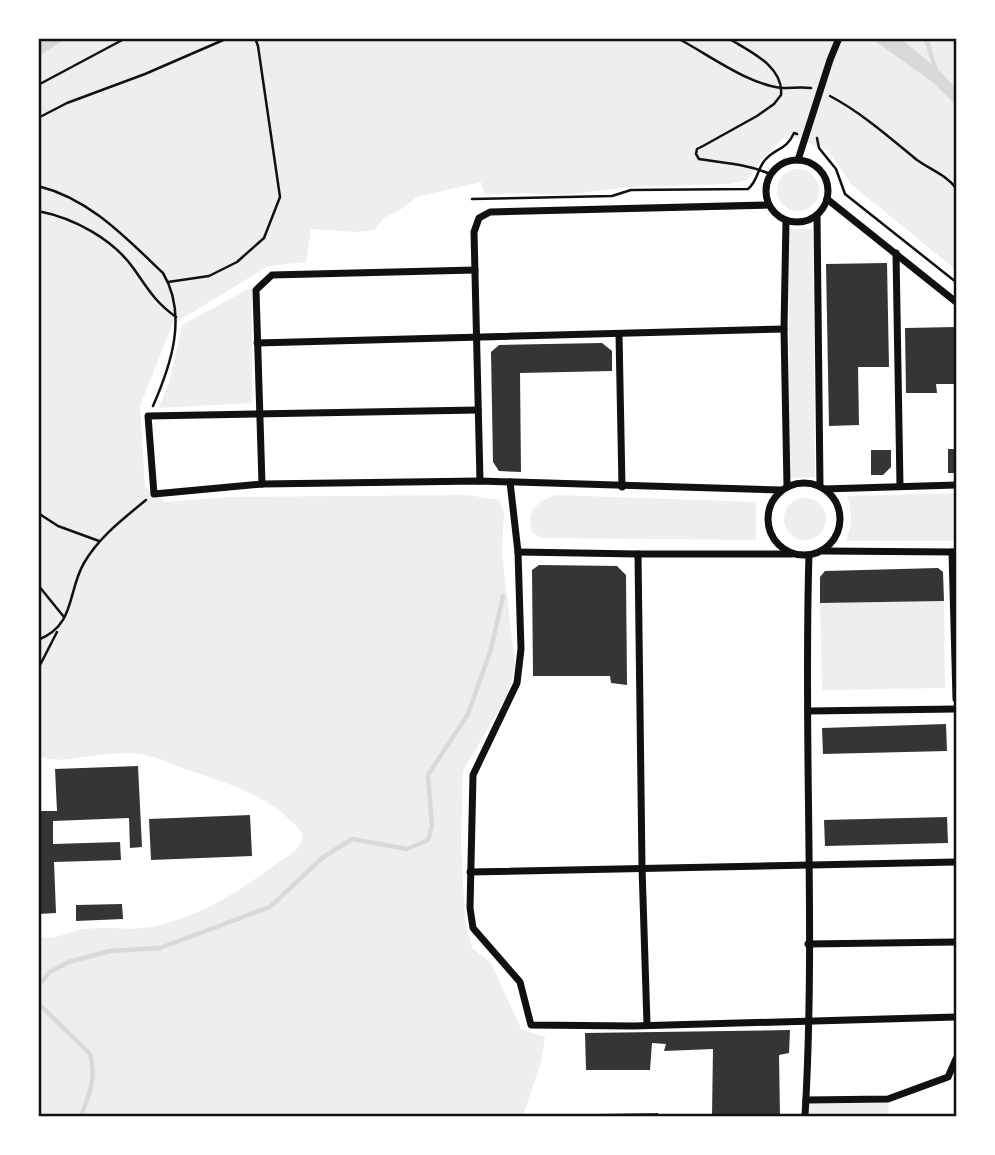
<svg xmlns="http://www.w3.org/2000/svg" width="995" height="1155" font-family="Bitter,serif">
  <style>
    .green { fill: #eee }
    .water { fill: #d9d9d9 }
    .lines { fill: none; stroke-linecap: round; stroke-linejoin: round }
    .stream { stroke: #d9d9d9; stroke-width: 4.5 }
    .building { fill: #353535 }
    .path { stroke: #111; stroke-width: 2.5 }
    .minor { stroke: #111; stroke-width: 7 }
    .neatline { fill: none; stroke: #111; stroke-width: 2.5 }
  </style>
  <rect width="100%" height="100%" fill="#fff"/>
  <g class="green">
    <path d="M66,38L872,39L932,82L956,105V270L851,184L829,151L787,135L763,158L747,180L729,184L631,187L562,195L515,193L485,195L481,182L417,197L403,208L384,218L374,230L356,232L311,229L306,262L268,266L172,325L140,406L145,487L165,502L229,497L468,495L499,500L504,513L502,553L515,665L509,693L463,771L461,843L465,919L472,948L491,963L521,1029L545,1037L541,1062L523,1116H39V937C54,941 70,931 85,929C107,926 129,931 150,927C207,916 250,883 296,850C308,837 301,830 290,820C262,793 221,781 185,769C172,764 158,757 145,755C133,752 119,753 107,754C85,755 60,765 39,756V56Z"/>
    <polygon points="899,39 956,39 956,89 943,74"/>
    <circle cx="798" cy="190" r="21"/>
    <polygon points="789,229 813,229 815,477 789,478"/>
    <polygon points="252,287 252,403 159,408 170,379 182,325"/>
    <path d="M956,493V541H846C852,523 853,514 847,496Z"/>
    <path d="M556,495L756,502V540L541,538L532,532C526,511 537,501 556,495Z"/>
    <circle cx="805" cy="519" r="21"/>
    <polygon points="944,601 945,688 822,690 820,603"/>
    <polygon points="888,1099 889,1116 805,1116 806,1100"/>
  </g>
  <g class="water">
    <polygon points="43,39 43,38 66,39 39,56 39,41"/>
    <polygon points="872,39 899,39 906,43 943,74 956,89 956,105 932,82"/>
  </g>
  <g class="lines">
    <g class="stream">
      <polyline points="926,38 936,71"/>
      <polyline points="38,986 50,972 69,962 110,951 160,948 270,907 322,858 352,839 407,849 428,840 432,826 428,775 468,714 491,649 503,596"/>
      <path d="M38,1003L90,1054C97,1077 89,1095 81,1116"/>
    </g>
  </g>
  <g class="building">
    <polygon points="887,263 889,367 858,367 859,425 829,426 826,264"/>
    <polygon points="956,327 956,384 936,384 937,393 906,393 905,328"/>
    <polygon points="602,343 612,351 612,371 520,373 521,472 499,471 493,462 491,352 499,345"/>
    <rect x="948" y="449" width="8" height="24"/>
    <polygon points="871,450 891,450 891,467 883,475 871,475"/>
    <polygon points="539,565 617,566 626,575 627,685 611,683 610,676 533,676 532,570"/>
    <polygon points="938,568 943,572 944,601 820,603 820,577 825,571"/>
    <polygon points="946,724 947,751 823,754 822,728"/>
    <polygon points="138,766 142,847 130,848 129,818 53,821 53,844 120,842 121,860 54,862 56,913 38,914 38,811 57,811 55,769"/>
    <polygon points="250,815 252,856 151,860 149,819"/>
    <polygon points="947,817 948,843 825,846 824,820"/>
    <polygon points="122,904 123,919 76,921 76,905"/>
    <polygon points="790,1030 789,1053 779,1055 780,1116 712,1116 713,1049 664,1051 666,1044 652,1043 650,1070 586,1070 585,1033"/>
    <polygon points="658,1113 658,1116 596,1116 596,1114"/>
  </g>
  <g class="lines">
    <g class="path">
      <path d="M677,38C708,54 748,85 783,88C793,88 802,87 811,88"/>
      <path d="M728,38C749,51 784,66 781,95L774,104L757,116L703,146L697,149L696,154L699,159C724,163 747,164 770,174"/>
      <polyline points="38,85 126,38"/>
      <path d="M830,96C862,113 889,137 917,160C931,170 946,175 956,188"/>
      <polyline points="38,118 67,103 145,74 228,38"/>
      <polyline points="817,138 819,148 836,169 845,194 956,282"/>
      <path d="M38,186C90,199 125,237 163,273C188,315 171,365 153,406"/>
      <path d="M472,199L612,196L631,190L748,189C758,181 757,169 765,160C776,147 786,151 794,133L797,134"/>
      <path d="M38,211C74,218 113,239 134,269C148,289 155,302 176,317"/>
      <polyline points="168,282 209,276 237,262 264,238 280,197 258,46 255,38"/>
      <polyline points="38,513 58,526 99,541"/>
      <polyline points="38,585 64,617"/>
      <path d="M38,640C76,625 67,592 84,563C99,537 123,519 146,500"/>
      <polyline points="38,669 57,632"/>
    </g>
    <g class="minor">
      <polyline points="798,160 830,60 839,38"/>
      <circle cx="797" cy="191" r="31"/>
      <polyline points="827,199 956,302"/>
      <polyline points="817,215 820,486"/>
      <polyline points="786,220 784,329 787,487"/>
      <polyline points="896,253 900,486"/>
      <polyline points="619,334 622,487"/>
      <polyline points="257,343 784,329"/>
      <polyline points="478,410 148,416 154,494 262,484 480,481 781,490"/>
      <polyline points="480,481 474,232 479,218 490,212 769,205"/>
      <polyline points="510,482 518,552 521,649 517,683 473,775 470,908 473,928 520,982 531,1025 633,1026 956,1017"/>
      <circle cx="804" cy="519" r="36"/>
      <polyline points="262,484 256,290 272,275 475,270"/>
      <polyline points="824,489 956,485"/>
      <polyline points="823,551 954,552"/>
      <polyline points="518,552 638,554 792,554"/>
      <polyline points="952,552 956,699"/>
      <polyline points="638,554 642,867 647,1024"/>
      <polyline points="809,711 956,709"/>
      <polyline points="470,872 956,862"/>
      <polyline points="808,944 956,942"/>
      <polyline points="806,1100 888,1099 948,1077 956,1059"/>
      <path d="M805,1116C816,930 803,742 809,555"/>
    </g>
  </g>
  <rect width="995" height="1155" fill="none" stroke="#ffffff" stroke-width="80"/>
  <rect x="40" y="40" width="915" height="1075" class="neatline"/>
</svg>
